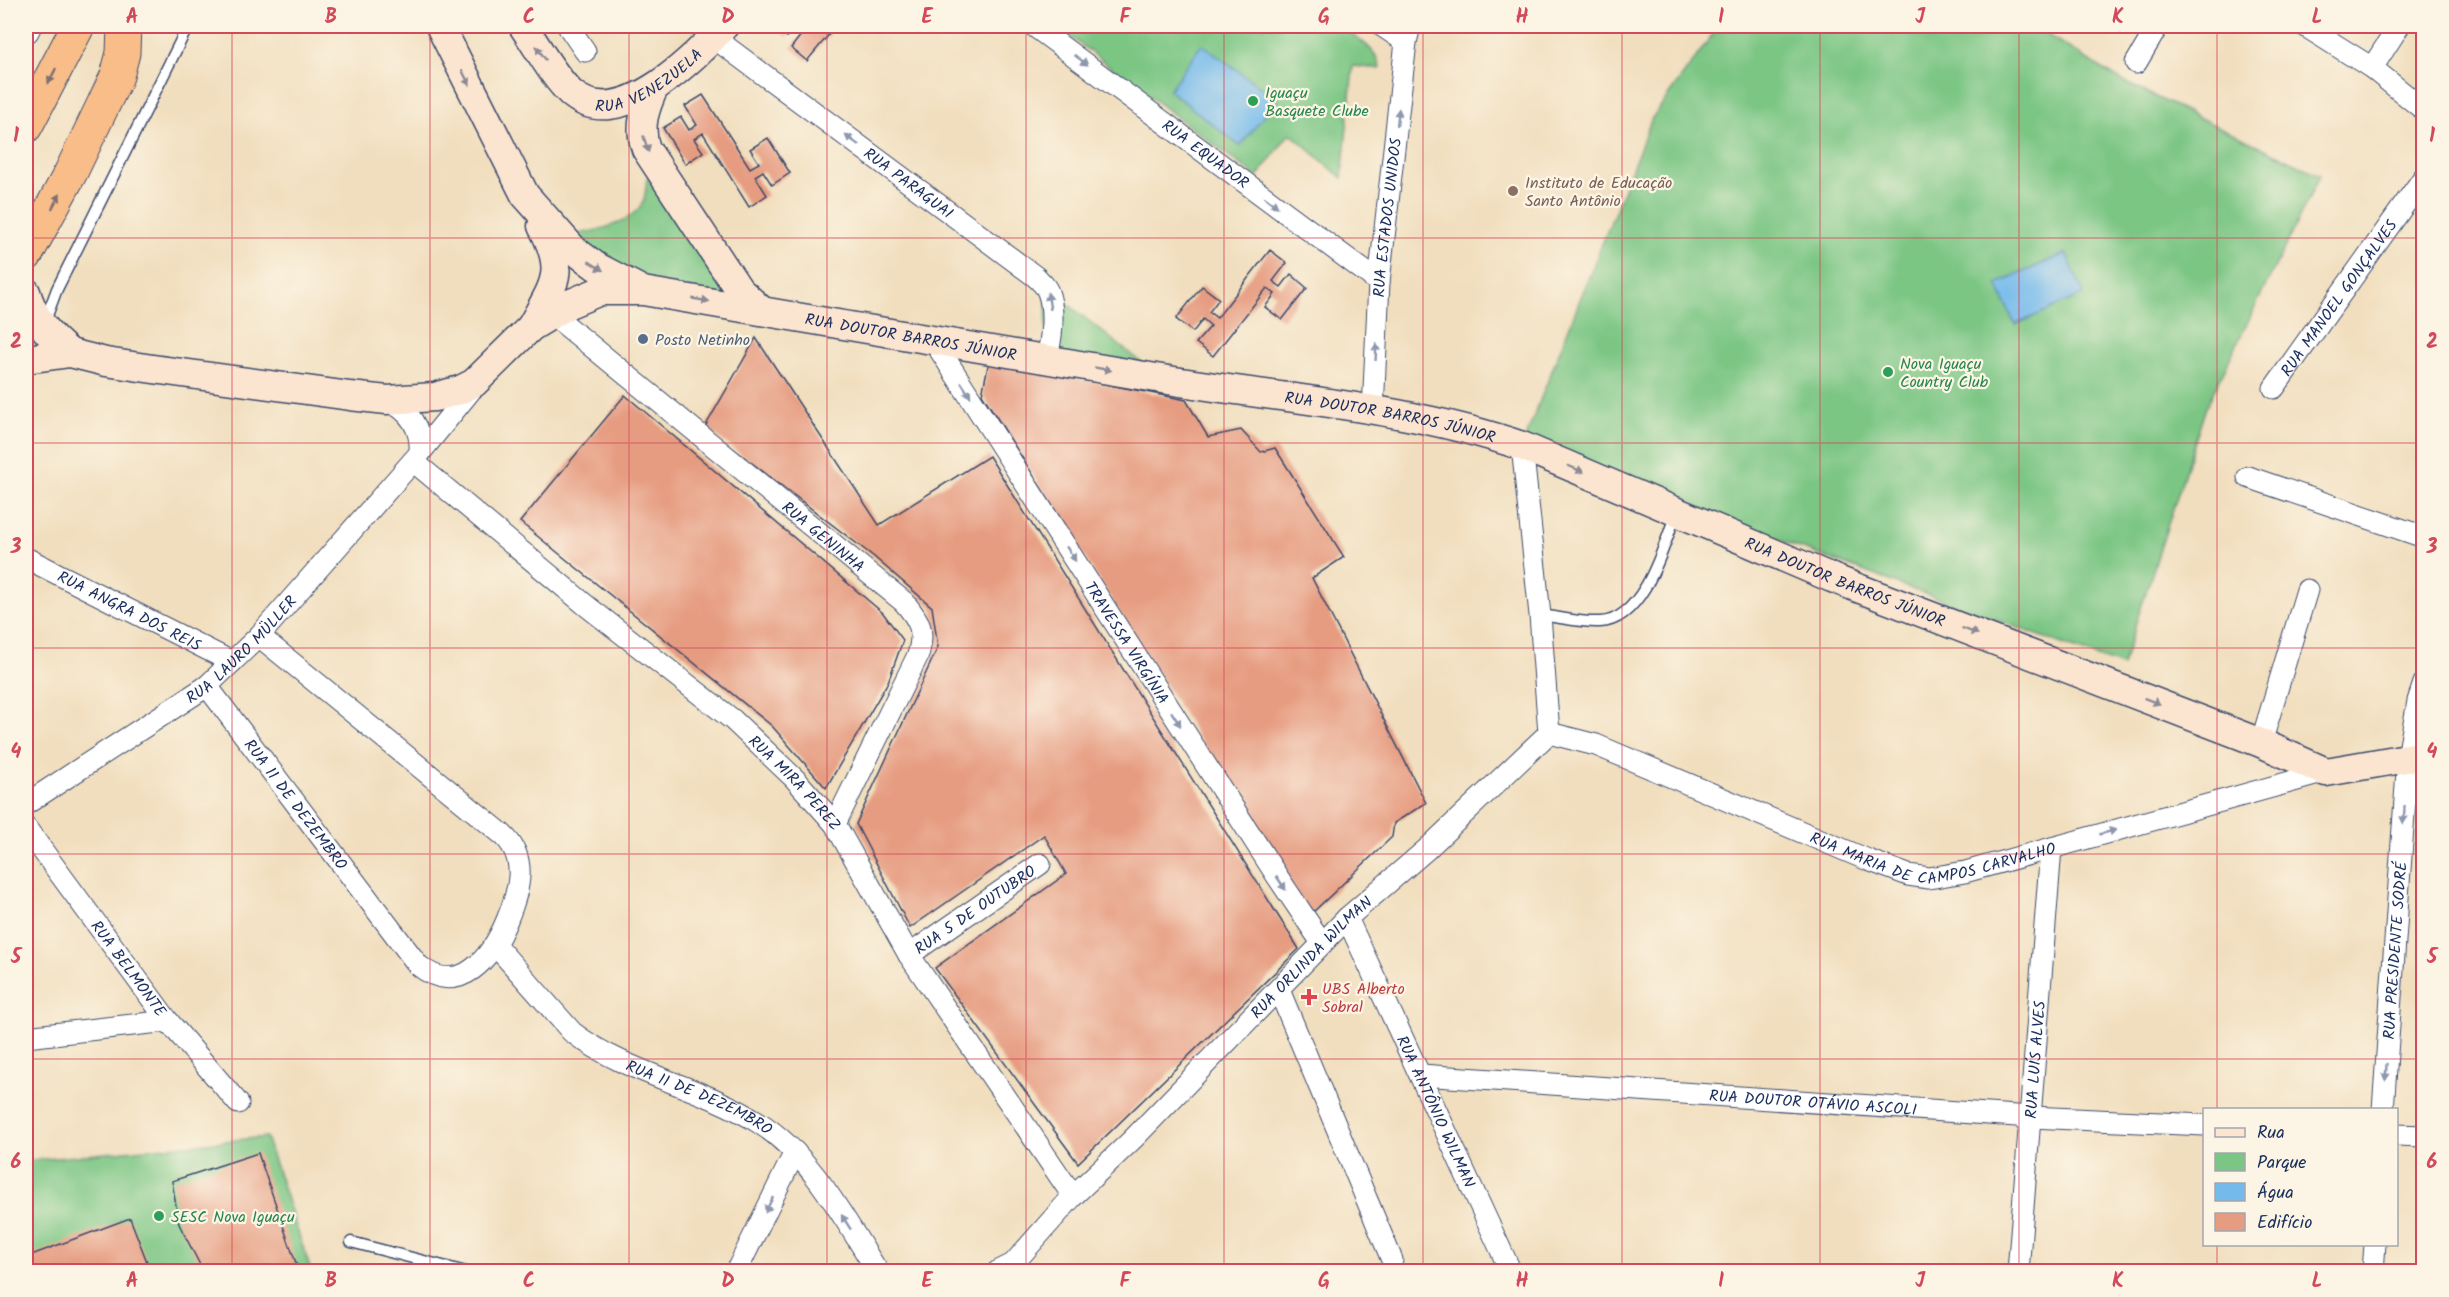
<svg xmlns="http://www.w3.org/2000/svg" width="2449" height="1297" font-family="Kalam,sans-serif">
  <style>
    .green { fill: #7bc684; stroke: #4b7a71; stroke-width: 1.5 }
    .water { fill: #74baeb; stroke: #4874a4; stroke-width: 1.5 }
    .building { fill: #e69c81 }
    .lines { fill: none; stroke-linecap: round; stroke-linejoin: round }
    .service-casing { stroke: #3b496c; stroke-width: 13 }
    .minor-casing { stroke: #3b496c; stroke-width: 23 }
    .tertiary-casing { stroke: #3b496c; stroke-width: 28 }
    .secondary-casing { stroke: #3b496c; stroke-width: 31 }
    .motorway-casing { stroke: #3b496c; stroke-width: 35 }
    .service { stroke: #fff; stroke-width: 10 }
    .minor { stroke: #fff; stroke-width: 21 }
    .tertiary { stroke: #fff; stroke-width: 26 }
    .secondary { stroke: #fce5d0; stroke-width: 28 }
    .motorway { stroke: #f8bd89; stroke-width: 33 }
    .oneway { fill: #8c8a97 }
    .oneway2 { fill: #8d97ae }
    .oneway3 { fill: #7e6f71 }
    .grid { fill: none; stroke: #d1495b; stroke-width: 1.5; stroke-opacity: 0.55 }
    .leisure-dot { fill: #2e9e5b; stroke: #fcf5e5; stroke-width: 2 }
    .education-dot { fill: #8d6e63; stroke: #fcf5e5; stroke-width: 2 }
    .service-dot { fill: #5c6f8a; stroke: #fcf5e5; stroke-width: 2 }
    .health-dot { fill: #e0444e; stroke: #fcf5e5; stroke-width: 2 }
    .labels { text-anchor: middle; stroke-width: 4.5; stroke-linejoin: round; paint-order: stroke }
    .street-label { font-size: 16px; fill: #1b2f5e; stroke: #fcf5e5 }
    .leisure-label { font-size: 16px; fill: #27864d; stroke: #fcf5e5; text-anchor: start }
    .education-label { font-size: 16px; fill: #785e54; stroke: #fcf5e5; text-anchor: start }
    .service-label { font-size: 16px; fill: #4e5e75; stroke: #fcf5e5; text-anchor: start }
    .health-label { font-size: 16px; fill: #be3a42; stroke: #fcf5e5; text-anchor: start }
    .neatline { fill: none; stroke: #d1495b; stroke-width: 2 }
    .grid-label { font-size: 20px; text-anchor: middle; font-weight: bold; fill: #d1495b }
  </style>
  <rect width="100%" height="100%" fill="#fcf5e5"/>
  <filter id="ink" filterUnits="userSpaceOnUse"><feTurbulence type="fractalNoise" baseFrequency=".0167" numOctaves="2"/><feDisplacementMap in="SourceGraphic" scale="12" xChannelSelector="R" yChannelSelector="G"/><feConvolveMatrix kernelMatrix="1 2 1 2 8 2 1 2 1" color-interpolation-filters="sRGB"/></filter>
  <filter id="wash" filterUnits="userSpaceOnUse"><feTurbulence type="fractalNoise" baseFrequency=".008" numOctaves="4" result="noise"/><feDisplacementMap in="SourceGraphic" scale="24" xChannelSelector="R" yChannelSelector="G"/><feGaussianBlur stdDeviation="1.35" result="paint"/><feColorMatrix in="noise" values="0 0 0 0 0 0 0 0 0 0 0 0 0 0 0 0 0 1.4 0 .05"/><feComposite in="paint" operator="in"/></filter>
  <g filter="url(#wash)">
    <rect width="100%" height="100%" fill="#f1debe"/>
    <g class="green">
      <path d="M1056,26H1340C1355,37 1379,49 1380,69L1353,66L1342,178L1290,133L1257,177Z"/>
      <polygon points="1719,26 2033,26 2124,82 2320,175 2206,407 2122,666 1522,446 1652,118"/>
      <path d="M647,178L665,191L735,301L636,282L565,236C588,233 631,226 643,202C646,196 646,185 647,178Z"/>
      <polygon points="1046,287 1162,379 1047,355"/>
      <polygon points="266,1137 311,1271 26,1272 26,1161"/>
    </g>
    <g class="water">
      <polygon points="1202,44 1277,100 1240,146 1169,90"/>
      <polygon points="2066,253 2084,294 2015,325 1997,284"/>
    </g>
    <g id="blocks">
      <g class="building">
        <polygon points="773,26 796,26 787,37"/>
        <polygon points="799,26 836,26 807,61 791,48 805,30"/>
        <polygon points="703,95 750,168 759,163 750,149 768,138 790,173 772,185 763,171 755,176 767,195 749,207 703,133 694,139 703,152 685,164 663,128 681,117 689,130 697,125 685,106"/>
        <polygon points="1270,250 1287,263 1273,281 1281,287 1291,274 1307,288 1282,320 1265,307 1275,294 1267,288 1213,356 1196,343 1211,326 1203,319 1193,332 1176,319 1202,286 1219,299 1209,312 1217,318"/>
        <polygon points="756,338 879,525 989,456 1299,949 1078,1163 935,968 1066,874 1044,835 910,928 856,824 938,647 932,607 873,556 705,427"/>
        <polygon points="989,361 1186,400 1208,437 1241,430 1261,452 1275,448 1344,557 1312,578 1426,803 1394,823 1392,837 1310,915 982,394"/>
        <polygon points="625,395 883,613 903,640 888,682 826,788 772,726 520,522"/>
        <polygon points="258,1153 299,1272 201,1272 200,1265 179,1224 172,1181"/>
        <polygon points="130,1218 151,1272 26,1272 26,1257"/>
      </g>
    </g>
  </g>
  <g filter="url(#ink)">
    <use href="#blocks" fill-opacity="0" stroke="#3b496c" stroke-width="1.5"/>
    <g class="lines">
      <g class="service-casing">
        <g id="service">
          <polyline points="45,321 57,289 188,26"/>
          <path d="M1540,615C1559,617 1581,623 1600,622C1643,621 1664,546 1676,513"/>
          <polyline points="351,1242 466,1272"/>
        </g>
      </g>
      <g class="minor-casing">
        <g id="minor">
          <polyline points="568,26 585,51"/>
          <path id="s1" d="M1034,26L1379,282"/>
          <polyline points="1382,26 1406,42"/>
          <polyline points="2305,26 2372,68 2424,110"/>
          <path id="s2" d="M713,37L1036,277C1041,282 1046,286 1048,292C1055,310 1052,341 1046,359"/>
          <polyline points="2136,63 2158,26"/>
          <polyline points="2372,68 2399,26"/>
          <path id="s3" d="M552,314L904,602C920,621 925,630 918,655L835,824"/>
          <path id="s4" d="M934,341L1277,876L1322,943"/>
          <path id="s5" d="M2274,388L2424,177"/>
          <path d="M387,400C409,410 422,428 420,453"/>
          <path id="s6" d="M1373,411L1379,282L1406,42L1410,26"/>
          <path id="s7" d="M413,461L588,607L733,720L795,779L835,824L909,955L1073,1196"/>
          <polyline points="2248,477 2424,537"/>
          <path id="s8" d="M26,558L232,662"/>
          <path id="s9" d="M207,686L418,965C460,1000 492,956 507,920C519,891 529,858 502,834L259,636"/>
          <path id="s10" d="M1549,733L1596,745L1868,860L1908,875L1929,878L1965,872L2326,772"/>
          <polyline points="2261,743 2307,590"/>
          <path id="s11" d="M26,804L207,686L259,636L420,453L476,384"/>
          <path id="s12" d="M26,828L168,1021L238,1103"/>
          <path id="s13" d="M1347,918L1511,1272"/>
          <path id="s14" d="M496,946L572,1032C628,1075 699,1085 758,1122C812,1156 844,1219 878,1272"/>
          <path id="s15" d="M909,955L1040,864"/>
          <polyline points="1279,990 1392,1260"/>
          <polyline points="26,1037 168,1021"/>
          <path id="s16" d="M1421,1075L2031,1117L2204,1125"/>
          <path id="s17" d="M2383,1110L2408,757L2418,701L2424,683"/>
          <polyline points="2396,1135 2424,1136"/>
          <polyline points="736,1272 795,1152"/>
          <path id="s18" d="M997,1272L1013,1264L1073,1196L1133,1139L1347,918L1427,849L1549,733L1540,615L1522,446"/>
          <path id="s19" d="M2018,1272L2051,848"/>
          <polyline points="2373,1272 2375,1244"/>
        </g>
      </g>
      <g class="tertiary-casing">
        <polyline id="tertiary" points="26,30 28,26"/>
      </g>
      <g class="secondary-casing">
        <g id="secondary">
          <path id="s20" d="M440,26L525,195L574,250L597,267L643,291C816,319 989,351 1162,379C1281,399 1407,406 1522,446L1832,578L2261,743L2326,772L2424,755"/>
          <path id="s21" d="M523,26C537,46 553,76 571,93C618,135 693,59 724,26"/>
          <path d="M654,88C645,108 638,127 646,149L739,290L761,310"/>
          <path d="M26,292C34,319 48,335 70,353"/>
          <path d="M531,327C554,284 567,273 542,226"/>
          <polyline points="26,359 70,353 106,362 153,369 350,396 387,400 435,397 460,390 474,383 531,327 569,304 600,291 638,291"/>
        </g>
      </g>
      <g class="motorway-casing">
        <g id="motorway">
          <polyline points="26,126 78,26"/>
          <polyline points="26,255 71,172 117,76 123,53 124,26"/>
        </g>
      </g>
      <use href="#service" class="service"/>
      <use href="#minor" class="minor"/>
      <use href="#tertiary" class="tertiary"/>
      <use href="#secondary" class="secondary"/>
      <use href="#motorway" class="motorway"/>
    </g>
    <defs><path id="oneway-solid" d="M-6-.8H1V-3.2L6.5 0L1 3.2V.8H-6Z" transform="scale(1.5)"/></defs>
    <g class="oneway">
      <use href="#oneway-solid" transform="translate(541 53) rotate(-125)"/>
      <use href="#oneway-solid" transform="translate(466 78) rotate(63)"/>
      <use href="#oneway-solid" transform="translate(646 144) rotate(72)"/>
      <use href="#oneway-solid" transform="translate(596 266) rotate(32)"/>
      <use href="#oneway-solid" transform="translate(701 300) rotate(9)"/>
      <use href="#oneway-solid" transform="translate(1103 369) rotate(10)"/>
      <use href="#oneway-solid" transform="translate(1576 469) rotate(23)"/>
      <use href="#oneway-solid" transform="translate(1970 631) rotate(21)"/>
      <use href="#oneway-solid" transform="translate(2152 701) rotate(21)"/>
    </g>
    <g class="oneway2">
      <use href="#oneway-solid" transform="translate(1081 60) rotate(37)"/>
      <use href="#oneway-solid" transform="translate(1398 117) rotate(-84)"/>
      <use href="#oneway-solid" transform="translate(852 140) rotate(-143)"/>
      <use href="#oneway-solid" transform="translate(1271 202) rotate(37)"/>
      <use href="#oneway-solid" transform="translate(1049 301) rotate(-99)"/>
      <use href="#oneway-solid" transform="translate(1376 352) rotate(-87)"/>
      <use href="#oneway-solid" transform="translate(966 390) rotate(57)"/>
      <use href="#oneway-solid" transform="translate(1071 554) rotate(57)"/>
      <use href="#oneway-solid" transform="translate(1176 719) rotate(57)"/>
      <use href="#oneway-solid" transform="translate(2404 815) rotate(94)"/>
      <use href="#oneway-solid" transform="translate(2108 832) rotate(-16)"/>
      <use href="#oneway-solid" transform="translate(1281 883) rotate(56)"/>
      <use href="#oneway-solid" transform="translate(2386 1072) rotate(94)"/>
      <use href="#oneway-solid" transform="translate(769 1205) rotate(116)"/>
      <use href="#oneway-solid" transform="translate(846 1222) rotate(-123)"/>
    </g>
    <g class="oneway3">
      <use href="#oneway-solid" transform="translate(52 76) rotate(117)"/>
      <use href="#oneway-solid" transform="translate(56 201) rotate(-62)"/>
    </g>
  </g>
  <path class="grid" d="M232,26V1272M430,26V1272M629,26V1272M827,26V1272M1026,26V1272M1224,26V1272M1423,26V1272M1622,26V1272M1820,26V1272M2019,26V1272M2217,26V1110M26,238H2424M26,443H2424M26,648H2424M26,854H2424M26,1059H2424M2217,1244V1272"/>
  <g class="leisure-dot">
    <circle cx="1253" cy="101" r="6"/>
    <circle cx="1888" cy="372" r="6"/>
    <circle cx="159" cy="1216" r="6"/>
  </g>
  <circle class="education-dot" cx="1513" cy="191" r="6"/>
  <circle class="service-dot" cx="643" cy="339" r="6"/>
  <path class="health-dot" d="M1306 988h6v6h6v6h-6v6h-6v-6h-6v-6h6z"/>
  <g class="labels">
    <g class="street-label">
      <text dy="6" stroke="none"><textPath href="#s21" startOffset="170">RUA VENEZUELA</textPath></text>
      <text dy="6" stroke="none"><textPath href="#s1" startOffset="214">RUA EQUADOR</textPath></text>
      <text dy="6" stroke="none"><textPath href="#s2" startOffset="244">RUA PARAGUAI</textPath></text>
      <text dy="6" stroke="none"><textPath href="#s6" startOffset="194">RUA ESTADOS UNIDOS</textPath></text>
      <text dy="6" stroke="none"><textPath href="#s5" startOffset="111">RUA MANOEL GONÇALVES</textPath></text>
      <text dy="6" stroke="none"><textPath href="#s20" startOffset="615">RUA DOUTOR BARROS JÚNIOR</textPath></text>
      <text dy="6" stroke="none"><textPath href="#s20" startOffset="1101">RUA DOUTOR BARROS JÚNIOR</textPath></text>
      <text dy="6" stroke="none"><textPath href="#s3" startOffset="351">RUA GENINHA</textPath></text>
      <text dy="6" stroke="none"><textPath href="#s20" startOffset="1587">RUA DOUTOR BARROS JÚNIOR</textPath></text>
      <text dy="6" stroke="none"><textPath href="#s8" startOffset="116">RUA ANGRA DOS REIS</textPath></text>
      <text dy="6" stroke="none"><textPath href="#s4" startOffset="358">TRAVESSA VIRGÍNIA</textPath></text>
      <text dy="6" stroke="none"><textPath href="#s11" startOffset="266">RUA LAURO MÜLLER</textPath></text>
      <text dy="6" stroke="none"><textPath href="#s7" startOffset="500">RUA MIRA PEREZ</textPath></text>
      <text dy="6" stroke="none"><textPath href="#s9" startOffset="148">RUA 11 DE DEZEMBRO</textPath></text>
      <text dy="6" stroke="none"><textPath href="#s10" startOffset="410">RUA MARIA DE CAMPOS CARVALHO</textPath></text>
      <text dy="6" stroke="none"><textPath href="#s15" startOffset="80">RUA 5 DE OUTUBRO</textPath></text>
      <text dy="6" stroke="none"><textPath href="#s17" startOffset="160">RUA PRESIDENTE SODRÉ</textPath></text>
      <text dy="6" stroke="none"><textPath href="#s18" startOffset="446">RUA ORLINDA WILMAN</textPath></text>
      <text dy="6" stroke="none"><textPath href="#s12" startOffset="174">RUA BELMONTE</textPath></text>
      <text dy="6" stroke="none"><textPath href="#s19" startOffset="213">RUA LUÍS ALVES</textPath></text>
      <text dy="6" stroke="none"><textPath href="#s14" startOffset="258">RUA 11 DE DEZEMBRO</textPath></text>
      <text dy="6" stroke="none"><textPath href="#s16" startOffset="393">RUA DOUTOR OTÁVIO ASCOLI</textPath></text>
      <text dy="6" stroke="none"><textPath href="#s13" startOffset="213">RUA ANTÔNIO WILMAN</textPath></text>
    </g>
    <g class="leisure-label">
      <text x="1265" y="98">Iguaçu<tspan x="1265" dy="18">Basquete Clube</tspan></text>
      <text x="1900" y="369">Nova Iguaçu<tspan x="1900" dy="18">Country Club</tspan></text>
      <text x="171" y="1222">SESC Nova Iguaçu</text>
    </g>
    <g class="education-label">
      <text x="1525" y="188">Instituto de Educação<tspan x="1525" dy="18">Santo Antônio</tspan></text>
    </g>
    <g class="service-label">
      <text x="655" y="345">Posto Netinho</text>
    </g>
    <g class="health-label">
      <text x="1322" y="994">UBS Alberto<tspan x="1322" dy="18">Sobral</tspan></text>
    </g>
  </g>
  <rect width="2449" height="1297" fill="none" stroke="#fcf5e5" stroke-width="66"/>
  <rect x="2203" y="1108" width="195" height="138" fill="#fcf5e5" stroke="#a2a6af" stroke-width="1.5"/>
  <rect x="2215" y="1128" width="30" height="9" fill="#fce5d0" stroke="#a2a6af" stroke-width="1.5"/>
  <text x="2257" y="1138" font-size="18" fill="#1b2f5e">Rua</text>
  <rect x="2215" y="1153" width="30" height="18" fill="#7bc684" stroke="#a2a6af" stroke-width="1.5"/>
  <text x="2257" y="1168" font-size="18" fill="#1b2f5e">Parque</text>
  <rect x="2215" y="1183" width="30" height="18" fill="#74baeb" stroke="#a2a6af" stroke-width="1.5"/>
  <text x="2257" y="1198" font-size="18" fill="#1b2f5e">Água</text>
  <rect x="2215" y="1213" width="30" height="18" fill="#e69c81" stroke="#a2a6af" stroke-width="1.5"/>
  <text x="2257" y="1228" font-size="18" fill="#1b2f5e">Edifício</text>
  <rect x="33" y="33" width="2383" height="1231" class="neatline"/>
  <g class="grid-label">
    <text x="132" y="23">A</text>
    <text x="331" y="23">B</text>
    <text x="529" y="23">C</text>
    <text x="728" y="23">D</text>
    <text x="927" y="23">E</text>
    <text x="1125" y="23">F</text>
    <text x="1324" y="23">G</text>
    <text x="1522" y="23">H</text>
    <text x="1721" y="23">I</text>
    <text x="1920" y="23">J</text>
    <text x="2118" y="23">K</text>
    <text x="2317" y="23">L</text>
    <text x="16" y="142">1</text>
    <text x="2432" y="142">1</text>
    <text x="16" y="348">2</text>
    <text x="2432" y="348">2</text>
    <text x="16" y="553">3</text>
    <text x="2432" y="553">3</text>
    <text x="16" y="758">4</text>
    <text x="2432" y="758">4</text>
    <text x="16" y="963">5</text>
    <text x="2432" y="963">5</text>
    <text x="16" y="1168">6</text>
    <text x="2432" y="1168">6</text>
    <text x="132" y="1287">A</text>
    <text x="331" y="1287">B</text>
    <text x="529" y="1287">C</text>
    <text x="728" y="1287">D</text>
    <text x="927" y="1287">E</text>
    <text x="1125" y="1287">F</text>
    <text x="1324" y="1287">G</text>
    <text x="1522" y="1287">H</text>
    <text x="1721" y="1287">I</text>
    <text x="1920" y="1287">J</text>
    <text x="2118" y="1287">K</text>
    <text x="2317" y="1287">L</text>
  </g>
</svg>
